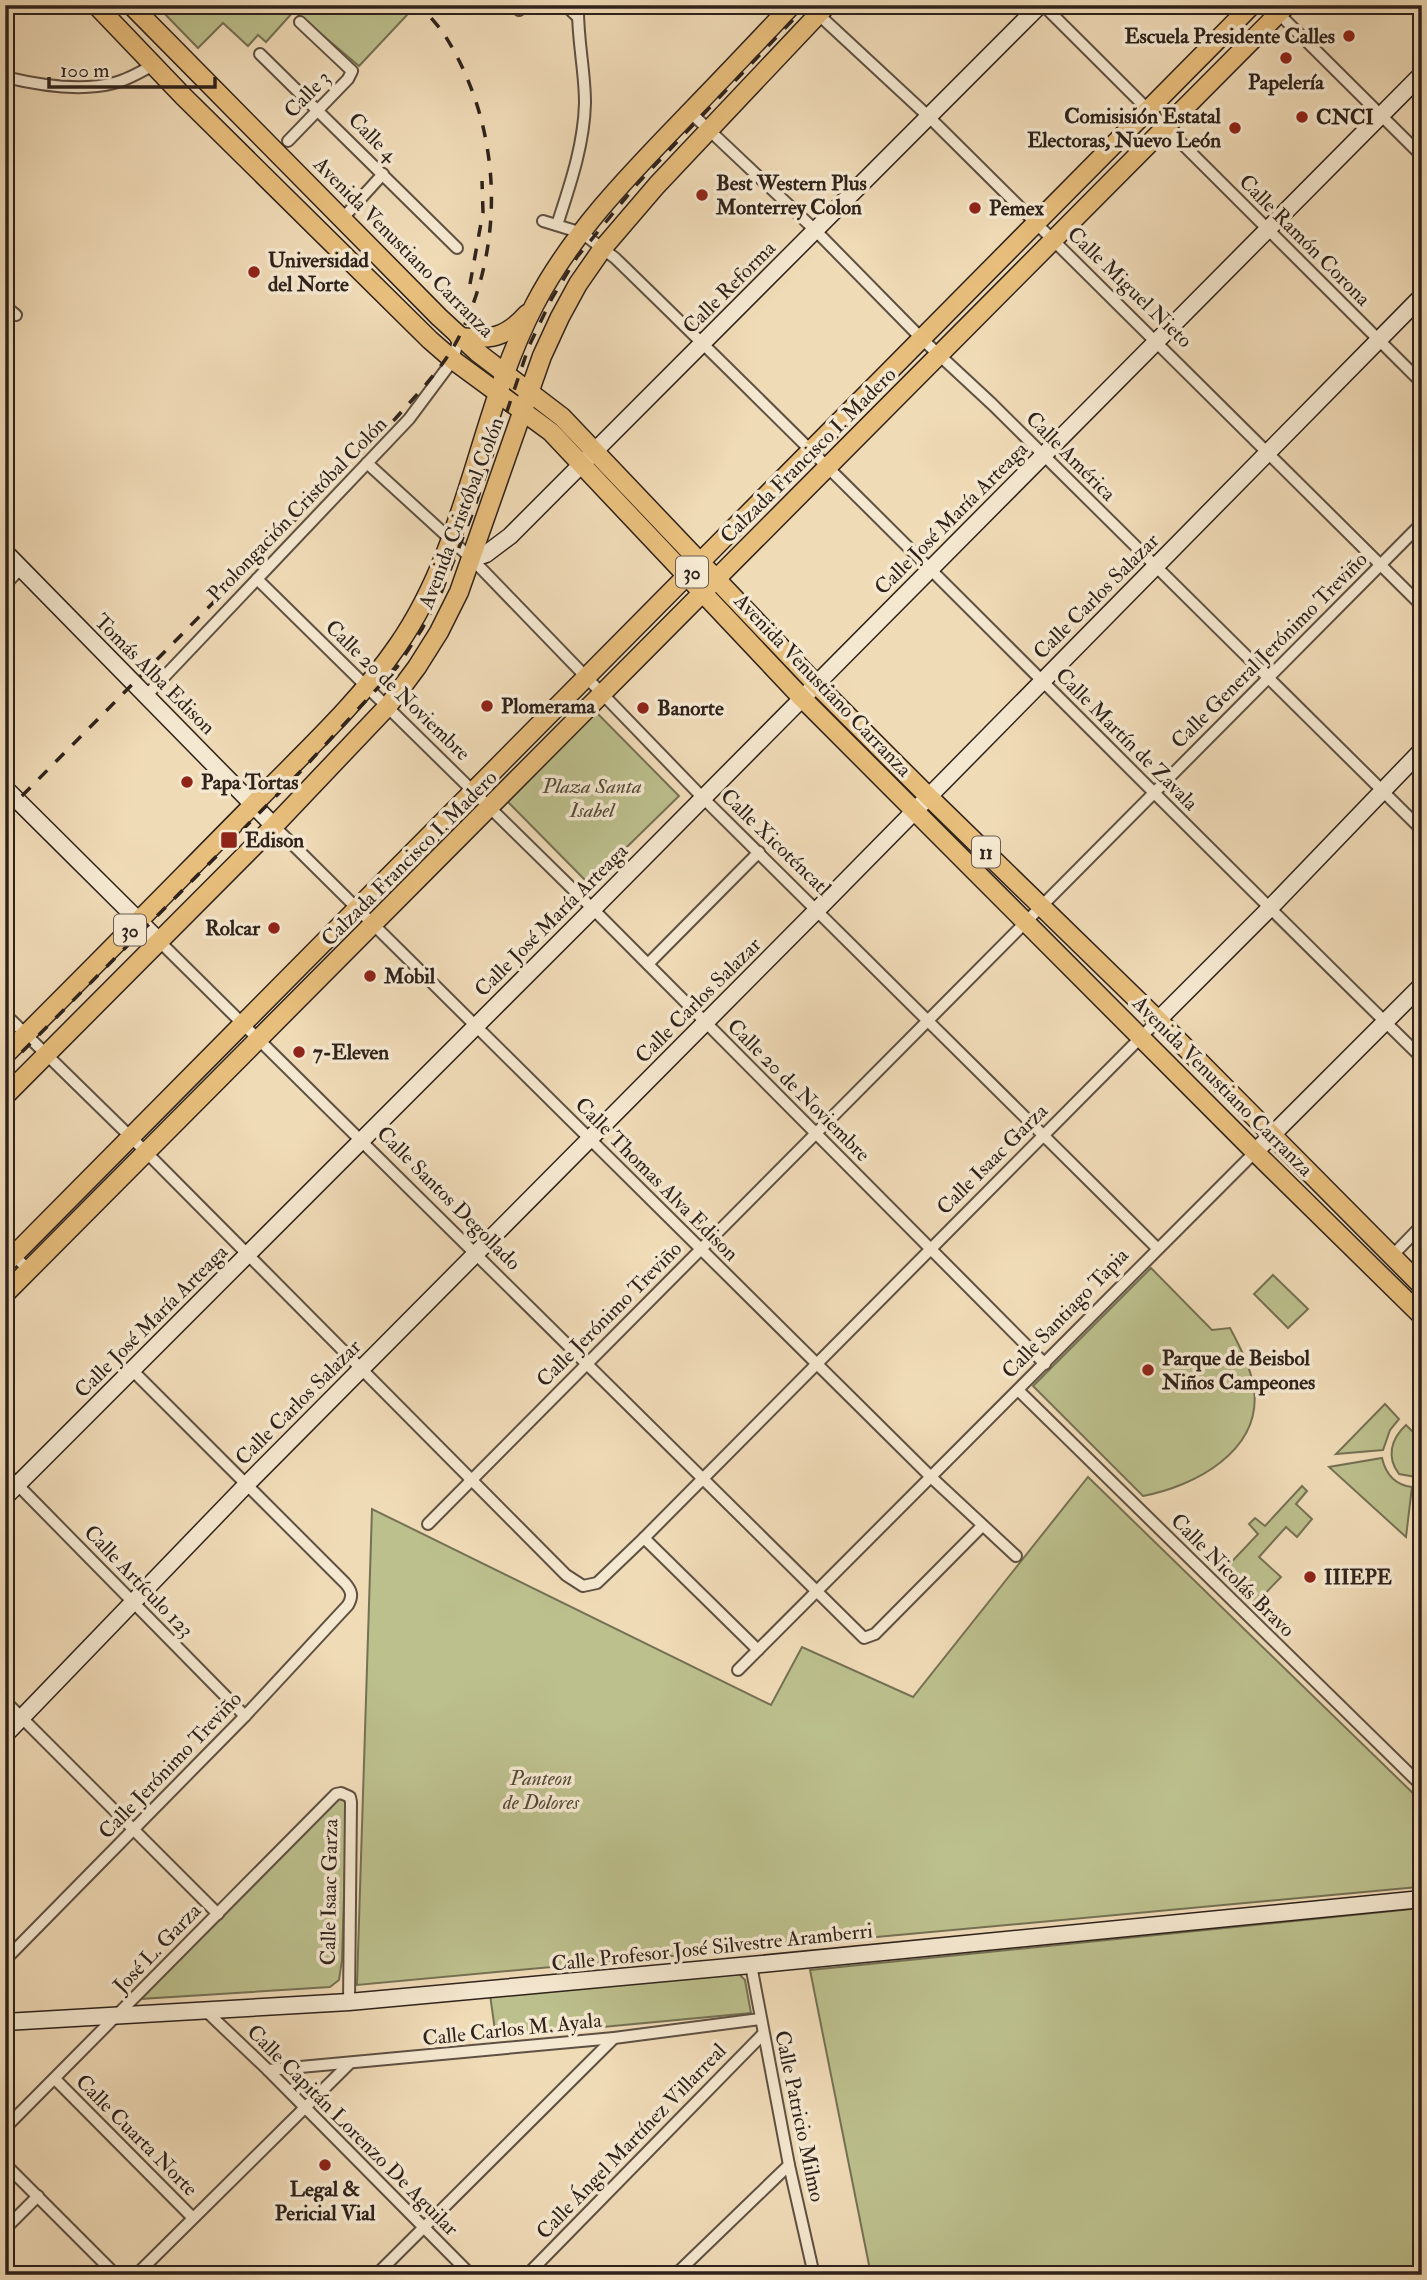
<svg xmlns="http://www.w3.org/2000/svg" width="1427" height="2280" font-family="'IM FELL Double Pica',serif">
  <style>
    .green { fill: #bcc08d; stroke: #757154; stroke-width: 2 }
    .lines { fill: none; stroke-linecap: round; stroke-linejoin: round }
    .street-casing { stroke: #5e5042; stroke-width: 14 }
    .secondary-casing { stroke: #2e221b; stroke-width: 19 }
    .primary-casing { stroke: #2e221b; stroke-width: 21 }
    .street { stroke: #f5e8d0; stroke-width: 10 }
    .secondary { stroke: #f5e8d0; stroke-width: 16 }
    .primary { stroke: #e8be7c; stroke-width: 18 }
    .rail { stroke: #2e221b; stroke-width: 3.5; stroke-dasharray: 12 12; stroke-linecap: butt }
    .poi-dot { fill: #8f2418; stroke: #f5e8d0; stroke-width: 2.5 }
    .labels { text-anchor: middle; stroke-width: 7; stroke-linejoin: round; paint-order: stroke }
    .shield { fill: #f5e8d0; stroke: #6a5d51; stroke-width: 2 }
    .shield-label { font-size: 19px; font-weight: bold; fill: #2e221b }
    .poi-label { font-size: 21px; font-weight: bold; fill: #2e221b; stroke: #f5e8d0; text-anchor: start }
    .street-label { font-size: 21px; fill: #2e221b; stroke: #f5e8d0 }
    .park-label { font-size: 21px; font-style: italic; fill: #524a38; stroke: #f5e8d0 }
  </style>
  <rect width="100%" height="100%" fill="#f0dbb7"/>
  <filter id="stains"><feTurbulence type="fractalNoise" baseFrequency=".00286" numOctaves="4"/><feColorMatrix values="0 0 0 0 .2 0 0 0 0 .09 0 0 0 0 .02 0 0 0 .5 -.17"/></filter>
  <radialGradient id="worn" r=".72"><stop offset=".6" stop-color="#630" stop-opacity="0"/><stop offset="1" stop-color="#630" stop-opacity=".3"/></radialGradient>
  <g class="green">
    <polygon points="156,5 397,5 407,15 359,66 294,11 266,42 258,35 248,46 223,23 198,48"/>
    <polygon points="595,711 679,796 589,884 506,800"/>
    <path d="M1151,1268L1212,1330L1230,1328C1240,1347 1251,1368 1254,1389C1262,1451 1195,1486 1143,1496L1033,1386Z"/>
    <polygon points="1273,1275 1308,1309 1288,1328 1254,1294"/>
    <polygon points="1385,1404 1399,1419 1390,1430 1383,1450 1336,1454"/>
    <path d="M1406,1425L1422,1441V1478L1399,1474C1386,1457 1391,1439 1406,1425Z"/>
    <path d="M1382,1458C1386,1475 1395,1485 1412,1487L1406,1537L1329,1467Z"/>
    <polygon points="1088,1477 1422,1802 1422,1883 1418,1887 357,1985 372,1509 771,1705 802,1647 913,1697"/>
    <polygon points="1302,1486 1307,1491 1296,1504 1312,1519 1297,1537 1286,1527 1259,1557 1281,1577 1255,1604 1222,1572 1258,1534 1249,1524 1255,1518 1265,1526"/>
    <polygon points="336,1794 347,1800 342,1960 339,1980 330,1987 139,1999"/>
    <polygon points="1422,1908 1422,2275 871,2275 810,1970"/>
    <polygon points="737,1972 745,1980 751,2013 496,2037 490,1995"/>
  </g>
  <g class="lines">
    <g class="street-casing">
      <g id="street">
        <polyline points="565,5 578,17"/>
        <polyline points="1043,5 1422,383"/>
        <polyline points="1270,5 1422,156"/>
        <polyline points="519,10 526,5"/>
        <polyline points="818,14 929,117 1422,606"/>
        <polyline points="5,16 8,13"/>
        <polyline points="260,54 457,248"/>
        <path d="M5,77C38,85 80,92 114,83C127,80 141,72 153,65"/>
        <polyline points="690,112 815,230 922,339 992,404 1422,830"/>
        <polyline points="288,141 348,79 352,71 300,22"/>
        <polyline points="343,218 383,174"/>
        <path d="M543,221L582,233L615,258C887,522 1151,793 1422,1058"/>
        <path d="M557,225C570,185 584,145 585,103C585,70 577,38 578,5"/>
        <polyline points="5,306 16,315"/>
        <polyline points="367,463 472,559 703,798 1157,1248"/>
        <polyline points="257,579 593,909 1045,1364"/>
        <polyline points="5,585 21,568"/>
        <polyline points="146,696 409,419 453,360 459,337"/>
        <polyline points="274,826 932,1478 1016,1556"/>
        <polyline points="160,942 864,1638 875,1634 982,1526"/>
        <polyline points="648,964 759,852"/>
        <polyline points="5,1014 147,1153 566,1575 583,1586 597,1583 644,1538 1158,1020"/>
        <polyline points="5,1247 29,1270"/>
        <polyline points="1392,1256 1422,1225"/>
        <polyline points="1019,1391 1422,1786"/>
        <polyline points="5,1472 245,1716"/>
        <polyline points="428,1524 1422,523"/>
        <polyline points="644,1538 758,1650"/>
        <polyline points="738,1670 1255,1152"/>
        <polyline points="5,1701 218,1914"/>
        <path d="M5,1960L245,1716L348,1605C353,1596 352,1591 345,1583L132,1370"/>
        <polyline points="751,1965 789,2165 814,2275"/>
        <polyline points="207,2012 268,2070 471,2275"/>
        <polyline points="268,2070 614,2038 760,2019"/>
        <polyline points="55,2079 193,2218"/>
        <polyline points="5,2128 336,1794 341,1793 350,1797 351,1802 349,2002"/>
        <polyline points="5,2164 116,2275"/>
        <polyline points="5,2229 38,2196"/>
        <polyline points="136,2275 349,2064"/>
        <polyline points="376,2275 614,2038"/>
        <polyline points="527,2275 763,2034"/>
        <polyline points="675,2275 789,2165"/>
      </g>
    </g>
    <g class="secondary-casing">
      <g id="secondary">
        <polyline points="805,5 818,14"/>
        <polyline points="5,552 274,826"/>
        <polyline points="472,559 486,554 510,536 1040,5"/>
        <polyline points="5,788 160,942"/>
        <polyline points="1158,1020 1269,909 1422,750"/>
        <polyline points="1255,1152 1422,985"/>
        <polyline points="5,1497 593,909 1422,74"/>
        <polyline points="5,1735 247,1484 817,910 1422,296"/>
        <polyline points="5,2022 349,2002 751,1965 1422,1899"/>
      </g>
    </g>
    <g class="primary-casing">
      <g id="primary">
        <polyline points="96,5 183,96 430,340 453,360 551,432 802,698 1255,1152 1422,1316"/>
        <polyline points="131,5 439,317 477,352 562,417 816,684 928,796 1158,1020 1422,1286"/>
        <path d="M459,337C490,340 506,338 527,314"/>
        <path d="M5,1055C88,973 169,890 250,808C301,755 357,705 398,645C469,542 478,413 535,304C573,231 634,170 690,112C724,77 758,41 792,5"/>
        <polyline points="5,1096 274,826 388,706 417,667 439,632 459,592 542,356 560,317 578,284 603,248 657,185 827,5"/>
        <polyline points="5,1264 1252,5"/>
        <polyline points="5,1294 1287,5"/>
      </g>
    </g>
    <use href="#street" class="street"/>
    <use href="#secondary" class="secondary"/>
    <use href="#primary" class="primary"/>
    <g class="rail">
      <polyline points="470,284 483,212 482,181"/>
      <path d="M5,813L395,419C418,393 445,366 460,335C507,239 501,124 444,34C437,24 428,15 420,5"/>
      <polyline points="5,1069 301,771 397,667 422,629 441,593 473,512 529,346 552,298 577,257 638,183 807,5"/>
    </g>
  </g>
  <g class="poi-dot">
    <circle cx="1349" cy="36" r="7"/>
    <circle cx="1286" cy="58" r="7"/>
    <circle cx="1302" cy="117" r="7"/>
    <circle cx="1235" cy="128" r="7"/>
    <circle cx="702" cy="195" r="7"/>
    <circle cx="975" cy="208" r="7"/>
    <circle cx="254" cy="272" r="7"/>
    <circle cx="487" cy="706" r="7"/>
    <circle cx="643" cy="708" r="7"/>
    <circle cx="187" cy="782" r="7"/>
    <rect x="220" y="831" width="18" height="18" rx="3.5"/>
    <circle cx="274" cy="928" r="7"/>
    <circle cx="370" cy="976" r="7"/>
    <circle cx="299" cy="1052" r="7"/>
    <circle cx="1148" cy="1370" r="7"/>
    <circle cx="1310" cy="1577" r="7"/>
    <circle cx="325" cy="2165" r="7"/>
  </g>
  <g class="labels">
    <g class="shield">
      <rect x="676" y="556.5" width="32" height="31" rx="5"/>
      <rect x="972" y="836.5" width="28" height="31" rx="5"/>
      <rect x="114" y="914.5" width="32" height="31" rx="5"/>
    </g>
    <g class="shield-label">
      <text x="692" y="579">30</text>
      <text x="986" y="859">11</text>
      <text x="130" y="937">30</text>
    </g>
    <g class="poi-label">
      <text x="1335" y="43" text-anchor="end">Escuela Presidente Calles</text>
      <text x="1286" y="89" text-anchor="middle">Papelería</text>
      <text x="1221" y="123" text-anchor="end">Comisisión Estatal<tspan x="1221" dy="24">Electoras, Nuevo León</tspan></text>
      <text x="1316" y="124">CNCI</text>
      <text x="716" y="190">Best Western Plus<tspan x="716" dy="24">Monterrey Colon</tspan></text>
      <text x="989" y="215">Pemex</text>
      <text x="268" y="267">Universidad<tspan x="268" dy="24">del Norte</tspan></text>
      <text x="501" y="713">Plomerama</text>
      <text x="657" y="715">Banorte</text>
      <text x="201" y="789">Papa Tortas</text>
      <text x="245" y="847">Edison</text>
      <text x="260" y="935" text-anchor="end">Rolcar</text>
      <text x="384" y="983">Mobil</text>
      <text x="313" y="1059">7-Eleven</text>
      <text x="1162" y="1365">Parque de Beisbol<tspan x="1162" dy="24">Niños Campeones</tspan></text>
      <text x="1324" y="1584">IIIEPE</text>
      <text x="325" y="2196" text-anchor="middle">Legal &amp;<tspan x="325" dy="24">Pericial Vial</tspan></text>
    </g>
    <g class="street-label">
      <text transform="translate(307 94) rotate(-46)" y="7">Calle 3</text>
      <text transform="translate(373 137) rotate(45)" y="7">Calle 4</text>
      <text transform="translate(1305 240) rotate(45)" y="7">Calle Ramón Corona</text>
      <text transform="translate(404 247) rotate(45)" y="7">Avenida Venustiano Carranza</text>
      <text transform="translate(729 287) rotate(-45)" y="7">Calle Reforma</text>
      <text transform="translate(1130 287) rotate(44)" y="7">Calle Miguel Nieto</text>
      <text transform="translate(808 455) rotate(-45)" y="7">Calzada Francisco I. Madero</text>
      <text transform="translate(1071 456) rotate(45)" y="7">Calle América</text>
      <text transform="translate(297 509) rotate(-46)" y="7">Prolongación Cristóbal Colón</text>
      <text transform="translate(461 513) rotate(-69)" y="7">Avenida Cristóbal Colón</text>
      <text transform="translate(951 518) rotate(-45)" y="7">Calle José María Arteaga</text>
      <text transform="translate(1096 596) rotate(-45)" y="7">Calle Carlos Salazar</text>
      <text transform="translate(1269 650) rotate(-45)" y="7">Calle General Jerónimo Treviño</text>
      <text transform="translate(155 674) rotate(45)" y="7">Tomás Alba Edison</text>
      <text transform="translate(823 685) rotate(46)" y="7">Avenida Venustiano Carranza</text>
      <text transform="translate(398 690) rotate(44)" y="7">Calle 20 de Noviembre</text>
      <text transform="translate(1127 739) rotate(45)" y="7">Calle Martín de Zavala</text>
      <text transform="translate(776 842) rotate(44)" y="7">Calle Xicoténcatl</text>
      <text transform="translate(409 858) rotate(-45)" y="7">Calzada Francisco I. Madero</text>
      <text transform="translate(551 920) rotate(-45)" y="7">Calle José María Arteaga</text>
      <text transform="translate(698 1000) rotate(-45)" y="7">Calle Carlos Salazar</text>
      <text transform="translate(1223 1086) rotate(45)" y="7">Avenida Venustiano Carranza</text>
      <text transform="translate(799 1090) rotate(45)" y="7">Calle 20 de Noviembre</text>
      <text transform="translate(992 1159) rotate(-45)" y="7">Calle Isaac Garza</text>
      <text transform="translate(657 1179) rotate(45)" y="7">Calle Thomas Alva Edison</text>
      <text transform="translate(449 1198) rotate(45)" y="7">Calle Santos Degollado</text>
      <text transform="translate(1065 1313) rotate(-46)" y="7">Calle Santiago Tapia</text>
      <text transform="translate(609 1314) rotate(-45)" y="7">Calle Jerónimo Treviño</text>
      <text transform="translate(151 1321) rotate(-45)" y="7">Calle José María Arteaga</text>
      <text transform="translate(298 1402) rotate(-45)" y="7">Calle Carlos Salazar</text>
      <text transform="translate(1233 1575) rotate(45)" y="7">Calle Nicolás Bravo</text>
      <text transform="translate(139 1581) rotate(46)" y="7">Calle Artículo 123</text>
      <text transform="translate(170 1765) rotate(-46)" y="7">Calle Jerónimo Treviño</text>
      <text transform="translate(329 1892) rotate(-89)" y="7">Calle Isaac Garza</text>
      <text transform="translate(712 1947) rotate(-6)" y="7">Calle Profesor José Silvestre Aramberri</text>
      <text transform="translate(157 1948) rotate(-46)" y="7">José L. Garza</text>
      <text transform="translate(512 2029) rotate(-6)" y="7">Calle Carlos M. Ayala</text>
      <text transform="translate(800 2116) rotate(78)" y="7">Calle Patricio Milmo</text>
      <text transform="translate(353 2130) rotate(45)" y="7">Calle Capitán Lorenzo De Aguilar</text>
      <text transform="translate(137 2135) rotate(45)" y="7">Calle Cuarta Norte</text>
      <text transform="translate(631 2141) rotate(-46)" y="7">Calle Ángel Martínez Villarreal</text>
    </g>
    <g class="park-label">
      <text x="592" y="793">Plaza Santa<tspan x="592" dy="24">Isabel</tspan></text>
      <text x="541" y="1785">Panteon<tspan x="541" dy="24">de Dolores</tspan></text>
    </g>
  </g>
  <rect width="1427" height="2280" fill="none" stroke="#f0dbb7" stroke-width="28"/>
  <rect x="7" y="7" width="1413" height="2266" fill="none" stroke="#2e221b" stroke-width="3.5"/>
  <rect x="14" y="14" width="1399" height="2252" fill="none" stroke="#2e221b" stroke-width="2"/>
  <path d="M49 77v10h166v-10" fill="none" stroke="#2e221b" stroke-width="3.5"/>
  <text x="60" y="77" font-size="21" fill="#2e221b" stroke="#f5e8d0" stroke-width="5" paint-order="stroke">100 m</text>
  <rect width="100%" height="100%" filter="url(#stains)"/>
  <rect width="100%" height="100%" fill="url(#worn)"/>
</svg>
